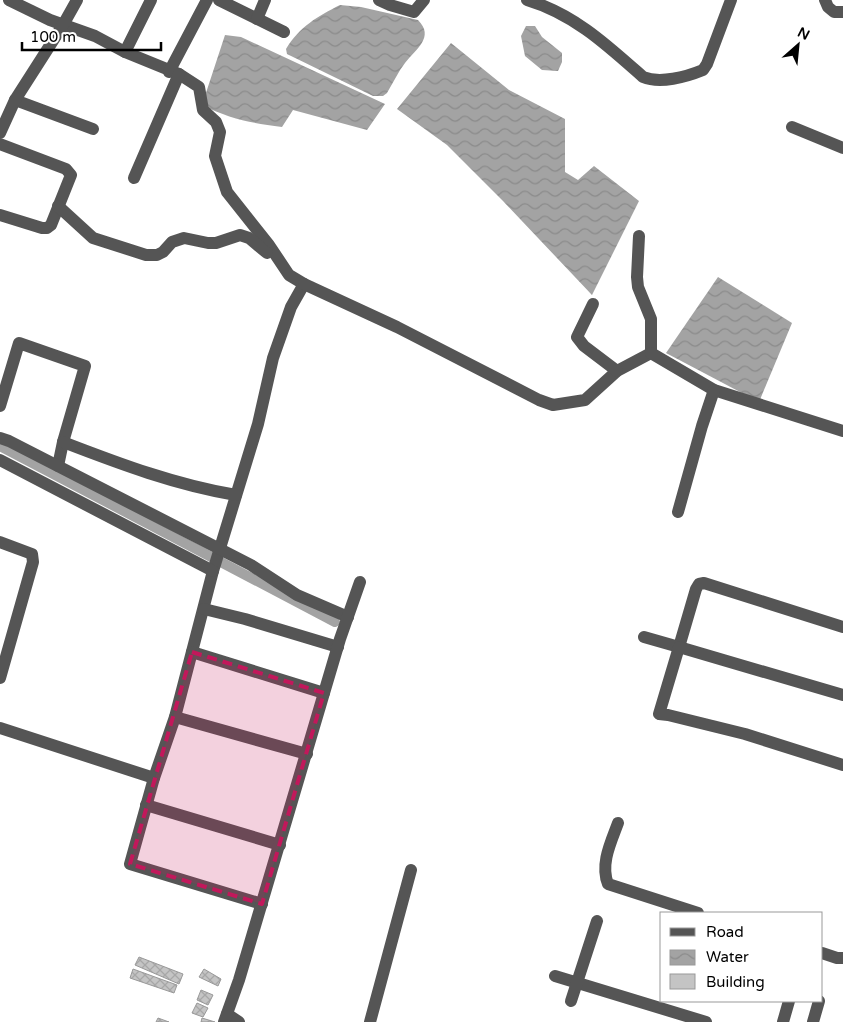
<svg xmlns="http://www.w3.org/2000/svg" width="843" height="1022" font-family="'Varela Round',sans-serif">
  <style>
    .water { fill: url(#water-waves) }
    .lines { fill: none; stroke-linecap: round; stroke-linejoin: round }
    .canal { stroke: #a3a3a3; stroke-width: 10 }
    .building { fill: url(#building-cross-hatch); stroke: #999 }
    .minor { stroke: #555; stroke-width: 12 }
    .marked { fill: #c2185b; fill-opacity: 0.2; stroke: #c2185b; stroke-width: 4; stroke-dasharray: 10 6; stroke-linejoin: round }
  </style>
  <defs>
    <pattern id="water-waves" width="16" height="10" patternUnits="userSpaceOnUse" patternTransform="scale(1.25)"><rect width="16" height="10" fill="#a3a3a3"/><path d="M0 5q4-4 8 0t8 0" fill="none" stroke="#8b8b8b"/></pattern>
    <pattern id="building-cross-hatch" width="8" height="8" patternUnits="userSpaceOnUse" patternTransform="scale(1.25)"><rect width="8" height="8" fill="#c4c4c4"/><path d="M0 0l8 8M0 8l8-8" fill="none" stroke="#a7a7a7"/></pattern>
  </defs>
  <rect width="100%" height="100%" fill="#fff"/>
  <g class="water">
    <path d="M340,5L361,7L418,20C435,37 416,49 405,63C398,72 393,83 387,93L383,96H373L287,54L286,49C299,27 318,16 340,5Z"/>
    <polygon points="526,26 535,26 542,37 562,53 562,62 558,71 542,70 525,56 521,36"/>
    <path d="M225,35L241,37L385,104L367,130L293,110L282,127C251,123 230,119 202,105Z"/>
    <polygon points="451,43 509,90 565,119 565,172 578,180 594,166 639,201 592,295 503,201 447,145 397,109"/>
    <polygon points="718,277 792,323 759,402 666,353"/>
  </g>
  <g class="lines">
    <polyline class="canal" points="0,446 335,622"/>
  </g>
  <g class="building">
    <polygon points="139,957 183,974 179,984 135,965"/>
    <polygon points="133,969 177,985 174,993 130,978"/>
    <polygon points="204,969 221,979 218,986 199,977"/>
    <polygon points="201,990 213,995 208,1005 197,1000"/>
    <polygon points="197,1003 208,1008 203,1017 192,1013"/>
    <polygon points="158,1018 169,1022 156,1022"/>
    <polygon points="202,1018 215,1022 201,1022"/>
  </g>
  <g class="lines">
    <g class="minor">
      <polyline points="9,0 50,20 95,36 125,52 179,74 199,87 203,110 216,122 220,132 215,156 227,192 269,245 289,275 304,284 291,307 273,358 258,424 213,571 175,717 154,778 130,864 262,904"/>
      <polyline points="219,0 284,32"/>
      <polyline points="379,0 390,5 414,12 424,0"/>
      <path d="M527,0C574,14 607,45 643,77C660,84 686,77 703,70L707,64L731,0"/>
      <polyline points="825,0 828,7 834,12 843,12"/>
      <polyline points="257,19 265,0"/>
      <polyline points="125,52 151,0"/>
      <polyline points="169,72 207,0"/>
      <polyline points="15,100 93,129"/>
      <polyline points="792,127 843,148"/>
      <polyline points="0,133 15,100 63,25 77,0"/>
      <polyline points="0,144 66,169 71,175 51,225 47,228 42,228 0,215"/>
      <polyline points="134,178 179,74"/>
      <polyline points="58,206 93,238 146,255 157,255 163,252 172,242 184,238 208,243 216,243 240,235 249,238 267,253"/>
      <polyline points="639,236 637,277 638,287 651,319 651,353"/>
      <polyline points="304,284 397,327 539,400 553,405 585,400 617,371 651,353"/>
      <polyline points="593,304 577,337 584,346 617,371"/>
      <polyline points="651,353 714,390 843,431"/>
      <polyline points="0,406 19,343 85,366 63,442 58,466"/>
      <polyline points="0,438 9,441 251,565 297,595 348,617"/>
      <path d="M63,442C120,464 176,485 236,495"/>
      <polyline points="0,460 213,571"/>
      <polyline points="678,512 702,426 714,390"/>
      <polyline points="0,542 32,554 33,562 0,678"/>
      <polyline points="204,609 245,619 338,647"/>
      <polyline points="644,637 679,647 696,589 699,584 704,583 843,627"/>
      <polyline points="192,652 324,693"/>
      <polyline points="843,695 679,647 659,714 668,715 745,734 843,765"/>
      <polyline points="175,717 307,754"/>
      <polyline points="0,728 154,778"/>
      <polyline points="146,805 280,845"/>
      <path d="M618,823C611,842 600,864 608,884L698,913"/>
      <polyline points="822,953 837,958 843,958"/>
      <polyline points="555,976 706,1022"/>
      <polyline points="571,1001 597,921"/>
      <polyline points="227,1014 239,1022"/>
      <polyline points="224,1022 239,980 340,639 360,582"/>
      <polyline points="370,1022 411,870"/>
      <polyline points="783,1022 789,1001"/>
      <polyline points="813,1022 819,1001"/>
    </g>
  </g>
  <path class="marked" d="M192,652L324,693L262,904L130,864Z"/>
  <rect x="660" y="912" width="162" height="90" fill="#ffffff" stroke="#999999"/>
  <rect x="670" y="928" width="25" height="8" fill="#555555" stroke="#999999"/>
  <text x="706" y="937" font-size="15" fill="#000000">Road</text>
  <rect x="670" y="950" width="25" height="15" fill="url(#water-waves)" stroke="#999999"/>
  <text x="706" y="962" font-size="15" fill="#000000">Water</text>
  <rect x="670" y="974" width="25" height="15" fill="#c4c4c4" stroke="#999999"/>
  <text x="706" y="987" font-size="15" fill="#000000">Building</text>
  <g transform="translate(798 45) rotate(27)" stroke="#ffffff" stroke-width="4" paint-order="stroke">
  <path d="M0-4L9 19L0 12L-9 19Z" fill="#000000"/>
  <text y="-8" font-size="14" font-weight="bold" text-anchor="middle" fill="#000000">N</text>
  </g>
  <path d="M22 42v8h139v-8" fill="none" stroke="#000000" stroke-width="2.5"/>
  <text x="30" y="42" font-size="15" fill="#000000" stroke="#ffffff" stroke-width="4" paint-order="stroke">100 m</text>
</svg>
